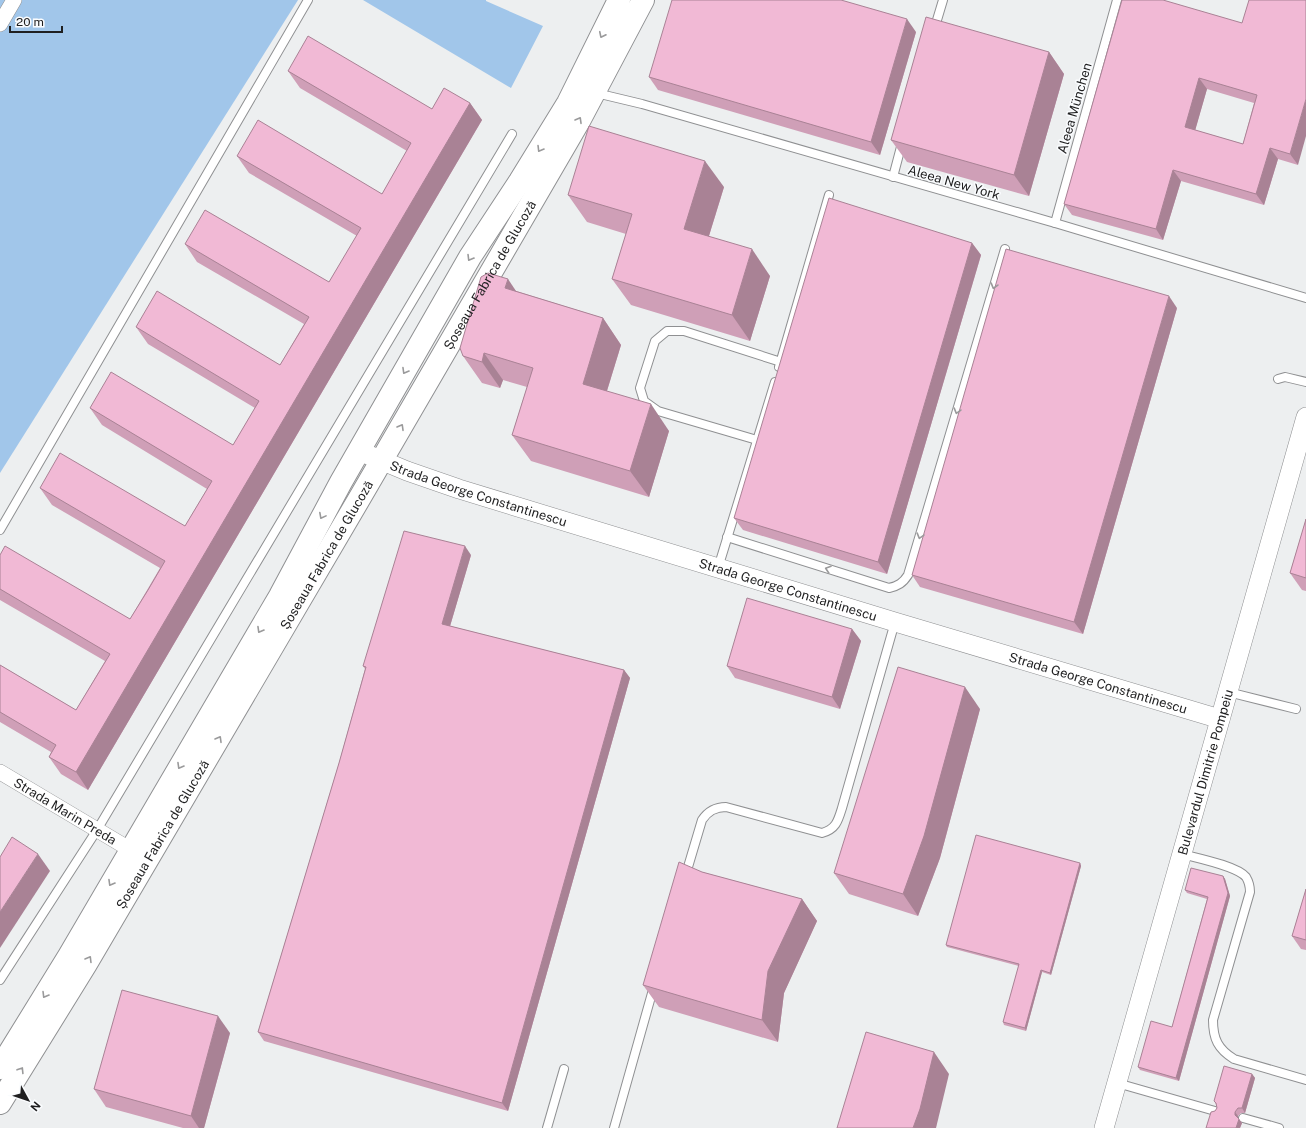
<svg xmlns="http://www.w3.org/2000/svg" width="1306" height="1128" font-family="'Public Sans',sans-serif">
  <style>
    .green { fill: #a1c6ea }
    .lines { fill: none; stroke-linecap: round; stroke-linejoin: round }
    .service-casing { stroke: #8f9092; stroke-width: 10 }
    .minor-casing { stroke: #8f9092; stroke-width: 16 }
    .tertiary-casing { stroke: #8f9092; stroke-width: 20 }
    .primary-casing { stroke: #8f9092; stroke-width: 24 }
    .service { stroke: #fff; stroke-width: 8 }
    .minor { stroke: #fff; stroke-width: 15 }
    .tertiary { stroke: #fff; stroke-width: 19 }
    .primary { stroke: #fff; stroke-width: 22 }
    .wall { fill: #cf9fb7; fill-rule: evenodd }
    .shaded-wall { fill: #a98295 }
    .building { fill: #f1b9d5; stroke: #a98295; fill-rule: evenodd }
    .oneway { stroke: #9a9a9b }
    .labels { text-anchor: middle; stroke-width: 3; stroke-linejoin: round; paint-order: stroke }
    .street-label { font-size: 13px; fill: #1f1f20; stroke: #fafcfe }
  </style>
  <rect width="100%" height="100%" fill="#edeff0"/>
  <g class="green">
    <polygon points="0,0 298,0 0,473"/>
    <polygon points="363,0 486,0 486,1 543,26 511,88"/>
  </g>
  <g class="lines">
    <g class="service-casing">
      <g id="service">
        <polyline points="934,30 943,0"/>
        <polyline points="596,93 642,104 1055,223 1306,298"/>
        <polyline points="893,177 902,143"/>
        <polyline points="1055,223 1117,0"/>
        <polyline points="779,367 829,195"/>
        <polyline points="1278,379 1285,377 1306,382"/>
        <polyline points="757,440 658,411 644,401 640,388 655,341 667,331 684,331 781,362"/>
        <polyline points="0,530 308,0"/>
        <path d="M727,537L889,588C898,586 903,583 908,575L1005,249"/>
        <polyline points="718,568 775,382"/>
        <polyline points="1228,692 1296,709"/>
        <path d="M1182,854C1197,858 1237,866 1246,877C1249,882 1250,886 1250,892L1213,1020C1213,1039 1218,1049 1234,1059L1306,1080"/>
        <path d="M685,877L702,820C708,811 715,807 726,807L822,833C836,829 838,821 842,808L895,622"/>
        <polyline points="0,980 97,830 512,134"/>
        <polyline points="1117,1083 1215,1111"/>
        <polyline points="1243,1118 1279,1128"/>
        <polyline points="547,1128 564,1069"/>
        <polyline points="614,1128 654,986"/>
      </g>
    </g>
    <g class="minor-casing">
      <g id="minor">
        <polyline points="0,24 14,0"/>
        <path id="s1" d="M0,772L131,850"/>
      </g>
    </g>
    <g class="tertiary-casing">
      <g id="tertiary">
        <path id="s2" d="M359,451L407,471L459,489L895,622L1220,719"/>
        <path id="s3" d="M1104,1128L1306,417"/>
      </g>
    </g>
    <g class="primary-casing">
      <g id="primary">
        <polyline points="0,1068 69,956 280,596 341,482 470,257 520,181 568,103 619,0"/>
        <path id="s4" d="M0,1103L86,964L362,494L579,121L643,0"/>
      </g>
    </g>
    <use href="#service" class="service"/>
    <use href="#minor" class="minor"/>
    <use href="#tertiary" class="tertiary"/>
    <use href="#primary" class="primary"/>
  </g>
  <g class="wall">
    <path d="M1242,23L1298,165L1278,159L1264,205L1181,181L1163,240L1072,215L1064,204ZM1207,89L1254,103L1243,144L1195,130Z"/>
    <polygon points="916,32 880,155 658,90 649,77"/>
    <polygon points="1049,52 1064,74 1029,196 907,162 891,140"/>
    <polygon points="288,71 432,109 470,103 482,120 88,790 61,774 49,757 51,752 0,722 0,665 76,710 105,661 0,600 0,555 130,619 160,568 52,505 40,488 185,526 207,489 102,425 90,408 233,445 255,408 148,344 136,327 280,365 304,324 197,262 185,244 329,282 357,236 249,173 237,156 382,194 407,151 300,88"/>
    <polygon points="724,187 709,236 770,276 750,341 631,305 612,279 626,234 587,222 568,195"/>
    <polygon points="972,243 981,255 887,574 743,530 734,518"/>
    <polygon points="516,291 603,318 621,345 607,391 669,431 649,497 531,461 512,435 527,387 503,380 500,388 482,383 463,356"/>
    <polygon points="1177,308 1083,634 920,587 912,575"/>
    <polygon points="1306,519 1306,591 1302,590 1290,573"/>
    <polygon points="471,555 450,626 624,670 630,678 508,1111 264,1041 258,1032 339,763 365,669 363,666"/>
    <polygon points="852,629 861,641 840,709 735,678 727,666"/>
    <polygon points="980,709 940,858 918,916 849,894 834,873"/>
    <polygon points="1080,863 1081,866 1051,975 1042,972 1026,1031 1004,1025 1003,1022 1019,966 947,947 946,945"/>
    <polygon points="702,872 802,899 817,921 784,993 778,1042 659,1007 643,985"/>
    <polygon points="1223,876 1225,879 1230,896 1179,1081 1140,1070 1138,1067 1172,1027 1207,899 1187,893 1185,890"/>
    <polygon points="1306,889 1306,950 1301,949 1292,936"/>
    <polygon points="230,1033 204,1128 183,1128 106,1107 94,1089"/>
    <polygon points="1252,1074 1255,1078 1245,1113 1241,1113 1238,1116 1238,1118 1242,1123 1240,1128 1206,1128 1217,1108 1217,1106 1214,1101"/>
  </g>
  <g class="shaded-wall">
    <polygon points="907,19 916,32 880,155 871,142"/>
    <polygon points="1049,52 1064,74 1029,196 1014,175"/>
    <polygon points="1199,78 1207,89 1193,138 1185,127"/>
    <polygon points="1306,99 1306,136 1298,165 1290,154"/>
    <polygon points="470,103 482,120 88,790 76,772"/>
    <polygon points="1270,148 1278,159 1264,205 1256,194"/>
    <polygon points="705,161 724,187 703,255 684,229"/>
    <polygon points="1173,170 1181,181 1163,240 1156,229"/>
    <polygon points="972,243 981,255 887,574 878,562"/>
    <polygon points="752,249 770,276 750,341 732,315"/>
    <polygon points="508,279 526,306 505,288"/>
    <polygon points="1169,296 1177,308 1083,634 1074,622"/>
    <polygon points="603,318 621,345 601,410 583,384"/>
    <polygon points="484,353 503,380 500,388 482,362"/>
    <polygon points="651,404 669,431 649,497 630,471"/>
    <polygon points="465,546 471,555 448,633 442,624"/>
    <polygon points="852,629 861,641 840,709 832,697"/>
    <polygon points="624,670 630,678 508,1111 502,1103"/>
    <polygon points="965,687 980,709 940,858 918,916 903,894"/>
    <polygon points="38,854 50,871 0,948 0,912"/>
    <polygon points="1080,863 1081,866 1051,975 1050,973"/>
    <polygon points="1223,876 1225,879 1230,896 1179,1081 1176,1078"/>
    <polygon points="802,899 817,921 784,993 778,1042 762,1020 768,971"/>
    <polygon points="1041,970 1042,972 1026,1031 1025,1028"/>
    <polygon points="218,1016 230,1033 204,1128 199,1128 191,1116"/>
    <polygon points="934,1052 949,1074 936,1128 913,1128"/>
    <polygon points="1252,1074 1255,1078 1245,1113 1242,1108"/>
    <polygon points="1235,1112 1238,1116 1238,1120 1235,1115"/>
    <polygon points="1239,1119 1242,1123 1240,1128 1236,1128"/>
  </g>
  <g class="building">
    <polygon points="672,0 841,0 907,19 871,142 649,77"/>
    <path d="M1122,0H1163L1242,23L1249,0H1306V99L1290,154L1270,148L1256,194L1173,170L1156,229L1064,204ZM1199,78L1257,95L1243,144L1185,127Z"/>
    <polygon points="926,17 1049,52 1014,175 891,140"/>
    <polygon points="308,36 432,109 444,88 470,103 76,772 49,757 56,745 0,712 0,665 76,710 110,654 0,589 0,555 5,546 130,619 148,590 165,561 40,488 60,453 185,526 212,481 90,408 111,372 233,445 259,401 136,327 157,291 280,365 309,317 185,244 205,210 329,282 361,228 237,156 258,120 382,194 411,143 288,71"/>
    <polygon points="589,126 705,161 684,229 752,249 732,315 612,279 632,214 568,195"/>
    <polygon points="829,198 972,243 878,562 734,518"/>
    <polygon points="1006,249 1169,296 1074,622 912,575"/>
    <polygon points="488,273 508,279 505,288 603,318 583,384 651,404 630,471 512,435 533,368 484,353 482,362 463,356 460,348 481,277"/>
    <polygon points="1306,519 1306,578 1290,573"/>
    <polygon points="404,531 465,546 442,624 624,670 502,1103 258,1032 339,763 366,667 363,666"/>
    <polygon points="747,598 852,629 832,697 727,666"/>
    <polygon points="898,667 965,687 924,836 903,894 834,873"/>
    <polygon points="976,835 1080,863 1050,973 1041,970 1025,1028 1003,1022 1019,964 946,945"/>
    <polygon points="12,837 38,854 0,912 0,857"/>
    <polygon points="679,862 702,872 802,899 768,971 762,1020 643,985"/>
    <polygon points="1191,868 1223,876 1228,893 1176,1078 1138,1067 1151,1021 1172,1027 1208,897 1185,890"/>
    <polygon points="1306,889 1306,940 1292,936"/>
    <polygon points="122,990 218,1016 191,1116 94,1089"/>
    <polygon points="866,1032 934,1052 920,1109 913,1128 837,1128"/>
    <polygon points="1224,1066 1252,1074 1242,1108 1238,1108 1235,1112 1235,1115 1239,1119 1236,1128 1206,1128 1211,1112 1215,1111 1217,1108 1216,1103 1214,1101"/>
  </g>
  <defs><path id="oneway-chevron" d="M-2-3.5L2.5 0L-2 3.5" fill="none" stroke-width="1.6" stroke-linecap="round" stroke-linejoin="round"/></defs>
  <g class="oneway">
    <use href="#oneway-chevron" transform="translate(602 35) rotate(116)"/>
    <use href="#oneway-chevron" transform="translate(579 120) rotate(-60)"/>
    <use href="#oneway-chevron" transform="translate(540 149) rotate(121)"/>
    <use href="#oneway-chevron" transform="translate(470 258) rotate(121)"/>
    <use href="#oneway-chevron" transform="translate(994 286) rotate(106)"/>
    <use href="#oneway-chevron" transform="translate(405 371) rotate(120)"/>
    <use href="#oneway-chevron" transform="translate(957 411) rotate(106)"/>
    <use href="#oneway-chevron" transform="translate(401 427) rotate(-60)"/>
    <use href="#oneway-chevron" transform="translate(322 516) rotate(118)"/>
    <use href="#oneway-chevron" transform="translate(920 536) rotate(106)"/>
    <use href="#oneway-chevron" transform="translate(828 569) rotate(-162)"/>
    <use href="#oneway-chevron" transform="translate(260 630) rotate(120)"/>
    <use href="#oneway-chevron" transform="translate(219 739) rotate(-60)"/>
    <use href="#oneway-chevron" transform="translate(180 766) rotate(120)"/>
    <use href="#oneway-chevron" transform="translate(111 883) rotate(120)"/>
    <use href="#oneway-chevron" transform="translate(89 959) rotate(-59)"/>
    <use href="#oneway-chevron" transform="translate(45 995) rotate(121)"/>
    <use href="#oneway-chevron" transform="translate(21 1070) rotate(-58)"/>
  </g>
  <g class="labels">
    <g class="street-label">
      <text transform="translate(1074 108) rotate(-74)" y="5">Aleea München</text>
      <text transform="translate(954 182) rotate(16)" y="5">Aleea New York</text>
      <text dy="5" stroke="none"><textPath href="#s4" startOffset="962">Șoseaua Fabrica de Glucoză</textPath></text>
      <text dy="5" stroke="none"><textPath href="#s2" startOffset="127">Strada George Constantinescu</textPath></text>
      <text dy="5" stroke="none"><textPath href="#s4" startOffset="638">Șoseaua Fabrica de Glucoză</textPath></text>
      <text dy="5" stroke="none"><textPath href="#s2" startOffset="451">Strada George Constantinescu</textPath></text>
      <text dy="5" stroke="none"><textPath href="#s2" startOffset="775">Strada George Constantinescu</textPath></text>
      <text dy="5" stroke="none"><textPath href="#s3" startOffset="370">Bulevardul Dimitrie Pompeiu</textPath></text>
      <text dy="5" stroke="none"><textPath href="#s1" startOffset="76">Strada Marin Preda</textPath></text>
      <text dy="5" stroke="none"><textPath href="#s4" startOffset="314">Șoseaua Fabrica de Glucoză</textPath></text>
    </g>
  </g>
  <g transform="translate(28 1100) rotate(130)" stroke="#fafcfe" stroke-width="3" paint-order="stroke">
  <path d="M0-3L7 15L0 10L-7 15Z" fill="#1f1f20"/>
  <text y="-6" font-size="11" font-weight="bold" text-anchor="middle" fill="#1f1f20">N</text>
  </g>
  <path d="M10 26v6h52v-6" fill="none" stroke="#1f1f20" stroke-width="2"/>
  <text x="16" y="26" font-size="12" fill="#1f1f20" stroke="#fafcfe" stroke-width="3" paint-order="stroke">20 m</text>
</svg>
